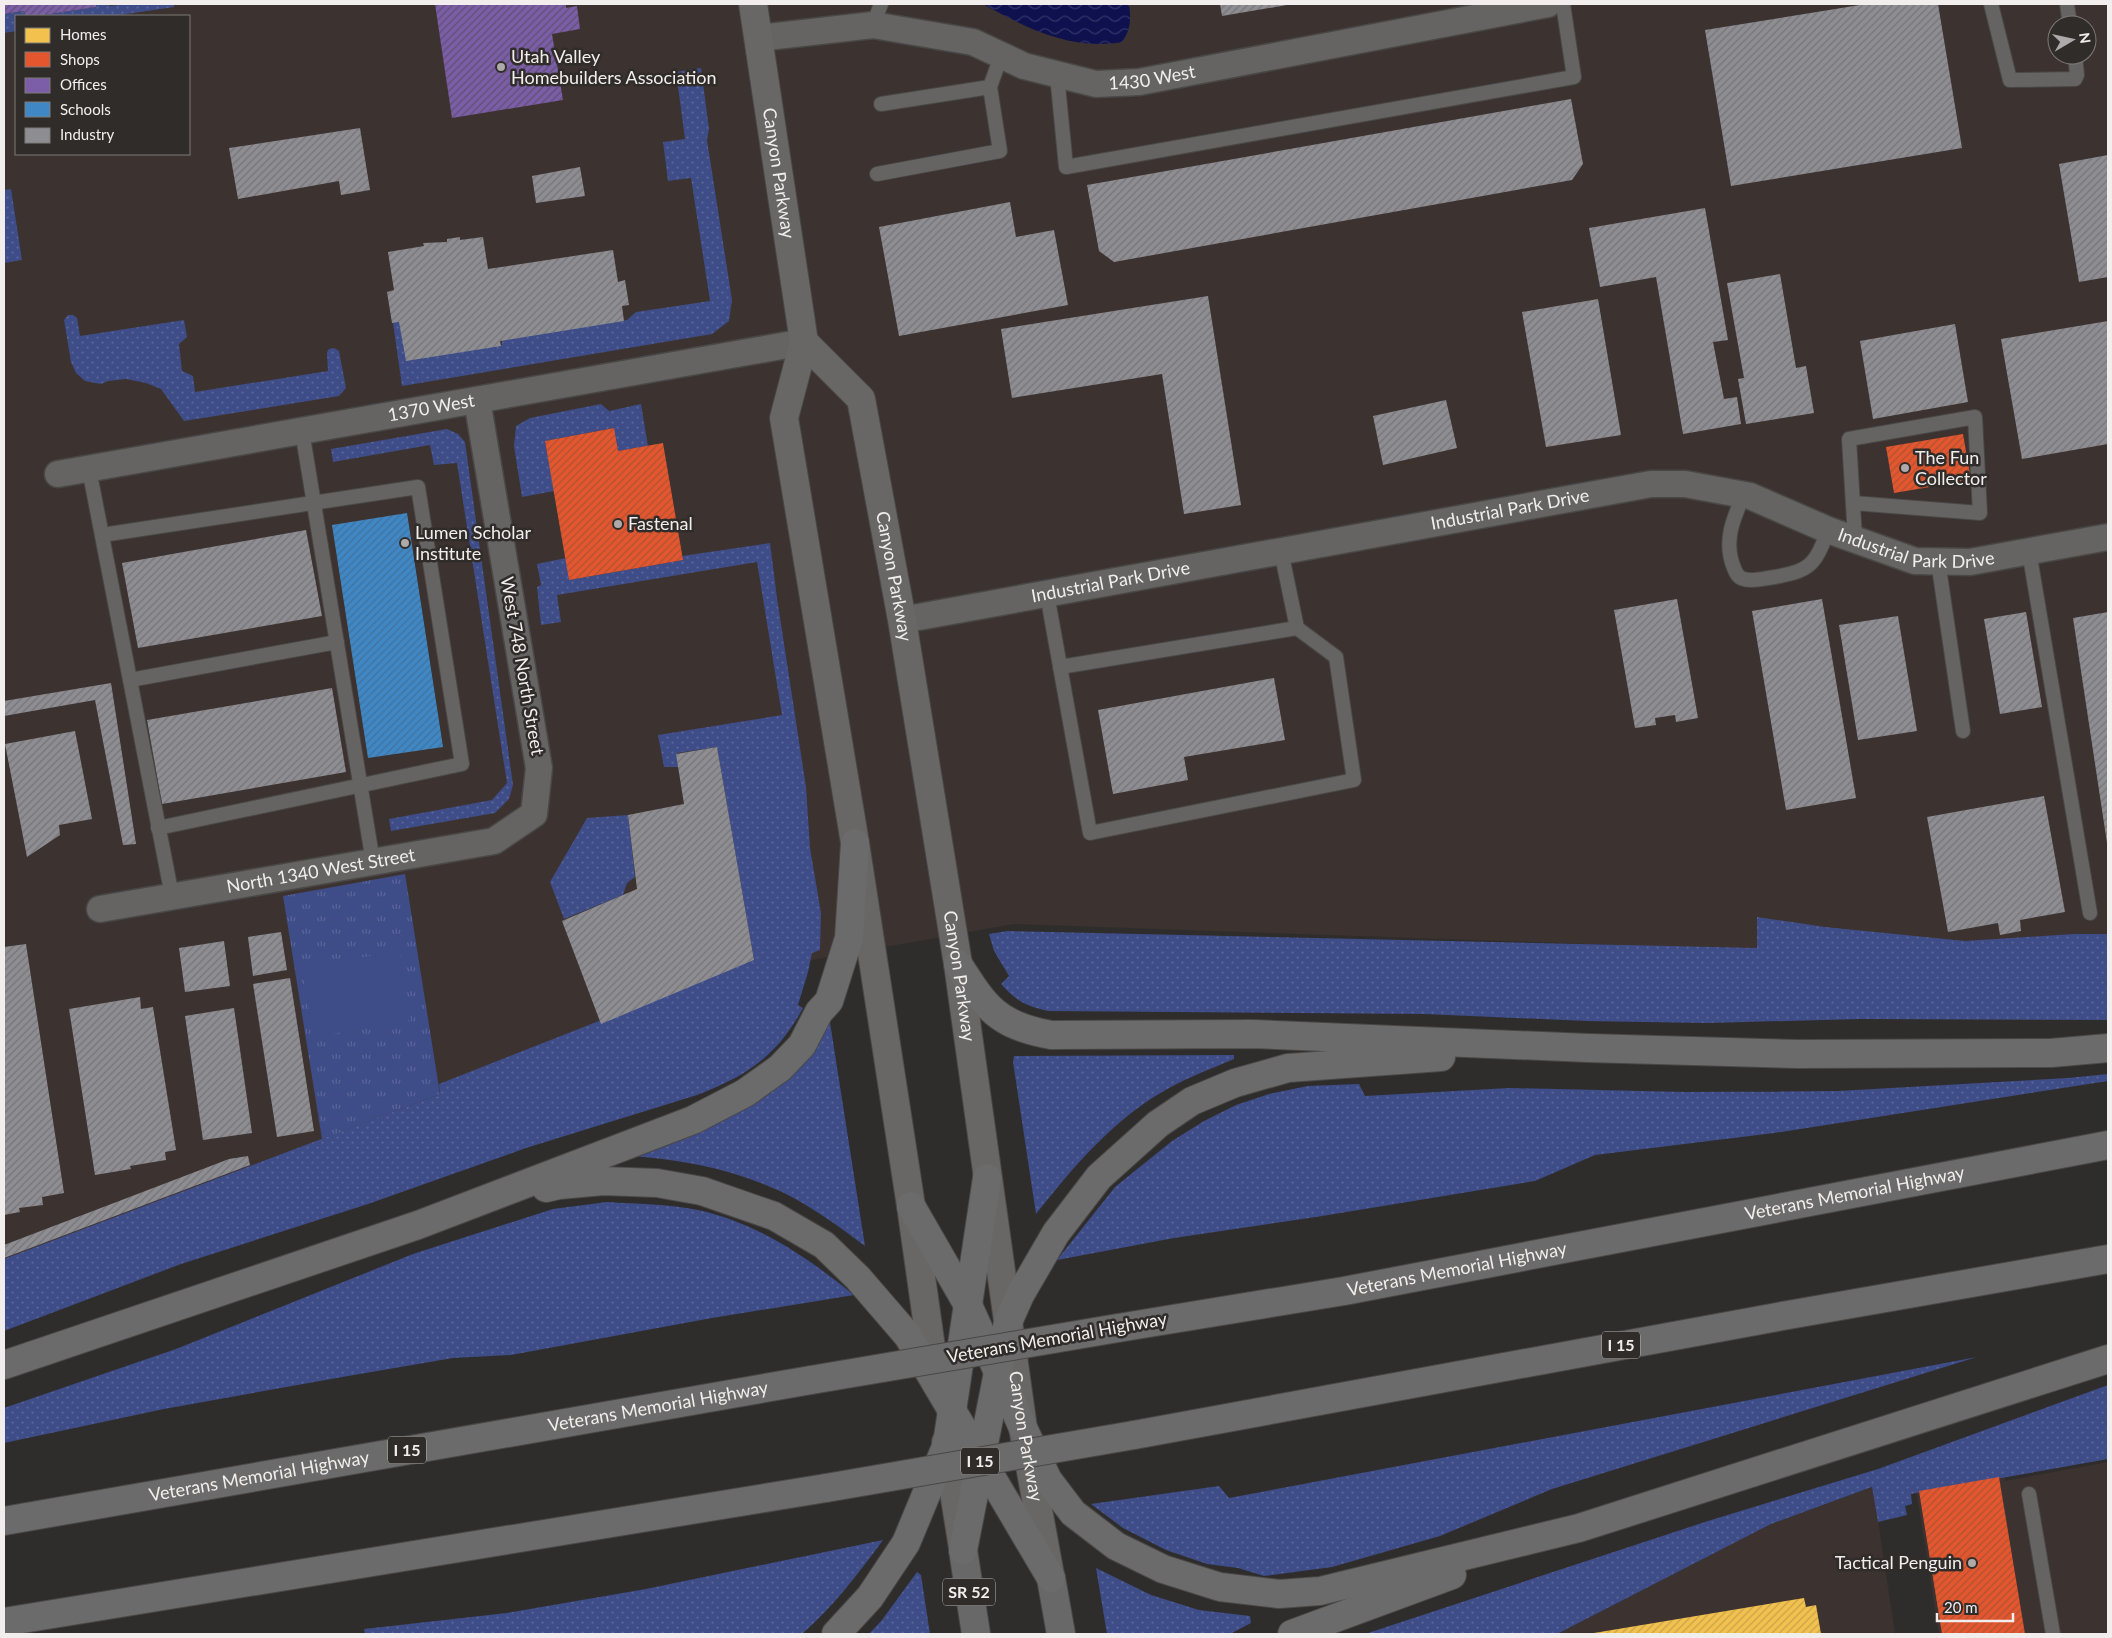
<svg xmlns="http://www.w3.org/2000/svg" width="2112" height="1638" font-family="Lato,sans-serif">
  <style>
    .built { fill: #3c322f; fill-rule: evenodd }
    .grass { fill: url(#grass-dots) }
    .park { fill: url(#park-tufts) }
    .pitch { fill: #3e4c88 }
    .water { fill: url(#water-waves) }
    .homes { fill: url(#homes-hatch) }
    .shops { fill: url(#shops-hatch) }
    .offices { fill: url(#offices-hatch) }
    .schools { fill: url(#schools-hatch) }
    .industry { fill: url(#industry-hatch) }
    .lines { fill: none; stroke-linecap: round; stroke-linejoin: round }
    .service-casing { stroke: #494847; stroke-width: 16 }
    .minor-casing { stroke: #494847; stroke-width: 29 }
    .secondary-casing { stroke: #494847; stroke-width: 30 }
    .trunk-casing { stroke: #494847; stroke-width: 30 }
    .motorway-casing { stroke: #494847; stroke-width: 30 }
    .service { stroke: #656463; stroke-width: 14 }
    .minor { stroke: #656463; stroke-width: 26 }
    .secondary { stroke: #686766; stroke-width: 28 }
    .trunk { stroke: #696868; stroke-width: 28 }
    .motorway { stroke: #6c6b6b; stroke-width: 28 }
    .motorway-bridge-casing { stroke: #494847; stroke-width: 30; stroke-linecap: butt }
    .motorway-bridge { stroke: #6c6b6b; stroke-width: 28 }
    .poi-dot { fill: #adaaa9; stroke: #302c2a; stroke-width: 2 }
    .labels { text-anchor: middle; stroke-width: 5; stroke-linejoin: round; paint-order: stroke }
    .shield { fill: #302c2a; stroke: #b7b4b2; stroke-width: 1 }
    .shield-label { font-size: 16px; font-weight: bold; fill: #f1eeed }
    .poi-label { font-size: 18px; fill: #f1eeed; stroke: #302c2a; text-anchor: start }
    .street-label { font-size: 18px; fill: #f1eeed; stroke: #302c2a }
  </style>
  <defs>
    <pattern id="grass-dots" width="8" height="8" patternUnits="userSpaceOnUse" patternTransform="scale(1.25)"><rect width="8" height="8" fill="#3e4c88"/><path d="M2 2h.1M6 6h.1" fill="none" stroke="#5a6699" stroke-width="1.8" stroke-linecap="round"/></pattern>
    <pattern id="park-tufts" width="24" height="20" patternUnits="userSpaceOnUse" patternTransform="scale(1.25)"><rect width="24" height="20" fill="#3e4c88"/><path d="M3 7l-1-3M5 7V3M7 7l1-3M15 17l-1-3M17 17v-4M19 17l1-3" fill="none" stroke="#5a6699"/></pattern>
    <pattern id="water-waves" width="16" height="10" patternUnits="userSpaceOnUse" patternTransform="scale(1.25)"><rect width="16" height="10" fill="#0f114f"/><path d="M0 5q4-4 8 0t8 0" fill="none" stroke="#323469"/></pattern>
    <pattern id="homes-hatch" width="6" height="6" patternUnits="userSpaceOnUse" patternTransform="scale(1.25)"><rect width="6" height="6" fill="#f2c14e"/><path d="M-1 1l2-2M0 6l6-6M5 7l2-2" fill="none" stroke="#c8a24c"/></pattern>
    <pattern id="shops-hatch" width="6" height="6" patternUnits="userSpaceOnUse" patternTransform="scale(1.25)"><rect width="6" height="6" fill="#e4572e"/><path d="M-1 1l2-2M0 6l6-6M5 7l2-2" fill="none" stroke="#ad5137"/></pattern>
    <pattern id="offices-hatch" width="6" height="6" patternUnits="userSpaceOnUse" patternTransform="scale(1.25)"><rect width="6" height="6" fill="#7b5ea7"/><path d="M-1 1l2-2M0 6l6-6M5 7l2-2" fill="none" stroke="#5f5172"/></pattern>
    <pattern id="schools-hatch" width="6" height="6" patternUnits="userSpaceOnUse" patternTransform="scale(1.25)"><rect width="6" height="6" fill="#3f88c5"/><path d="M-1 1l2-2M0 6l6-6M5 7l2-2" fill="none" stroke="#427199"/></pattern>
    <pattern id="industry-hatch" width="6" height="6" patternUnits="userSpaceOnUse" patternTransform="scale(1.25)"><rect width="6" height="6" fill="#8d8d92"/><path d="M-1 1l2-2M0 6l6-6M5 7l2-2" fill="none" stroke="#757478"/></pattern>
  </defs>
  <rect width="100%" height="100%" fill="#2f2d2b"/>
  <g class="built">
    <path d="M4,4H2108V962L1014,924L778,966L4,1271ZM16,16H189V154H16ZM2057,25H2087V55H2057Z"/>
    <polygon points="2108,1462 2108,1634 1939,1634 1916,1489 2004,1473 2005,1481"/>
    <polygon points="1873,1487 1895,1634 1557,1634 1771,1524"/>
  </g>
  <g class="grass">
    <polygon points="96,4 109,4 110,6 126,4 174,4 174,7 113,16 37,16 96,7"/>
    <polygon points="24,11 25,16 16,16 16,31 4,33 4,14"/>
    <polygon points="701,68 709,129 707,140 732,300 729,321 712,334 402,386 393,323 402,321 409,360 502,345 502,340 627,320 636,312 710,301 691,178 668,181 663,142 685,139 676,72"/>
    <polygon points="11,189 22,260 4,263 4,190"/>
    <polygon points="68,315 73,315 77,318 80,336 184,320 187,337 179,344 182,371 193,376 195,392 328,371 327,352 329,349 334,348 339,351 346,388 339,396 184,421 161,389 146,383 126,379 108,381 101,384 85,381 76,373 71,362 64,320"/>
    <polygon points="601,404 609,411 641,404 648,446 618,451 613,428 545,441 554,491 522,497 514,446 516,426 530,418"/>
    <polygon points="447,429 458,434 465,442 513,785 509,799 495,813 391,831 389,819 492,800 507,783 457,463 434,465 430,445 333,462 331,449"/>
    <path d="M770,543L777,598L806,787L810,848L821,913L820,950L812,953L808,972L798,1005L803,1008C777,1056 747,1076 697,1095L526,1148L368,1204L181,1264L4,1331V1259L440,1094L439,1084L754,960L717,747L677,753L678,767H664L658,735L782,715L757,562L557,595L561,622L541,625L537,587L541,585L537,564L566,558L569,580L683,560L682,556Z"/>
    <polygon points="628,815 635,877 627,883 623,895 564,919 550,882 587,818"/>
    <path d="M1757,917L1825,927L1965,941L2074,934H2108V1020L1861,1019L1707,1023L1587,1021L1424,1014L1048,1011C1026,1006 1016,1001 1001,984L1009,976L994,951L989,934L1008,931L1757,948Z"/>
    <path d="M829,1016L865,1246C838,1226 811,1206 782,1192C735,1170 682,1159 630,1156L678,1134Z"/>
    <path d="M1234,1055V1059C1213,1068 1191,1076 1171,1087C1116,1116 1074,1166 1036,1214L1013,1062L1014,1056Z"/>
    <polygon points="2108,1074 2108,1081 1774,1133 1595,1155 1535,1181 1316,1217 1174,1238 1057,1260 1115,1187 1172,1141 1204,1121 1236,1105 1269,1094 1308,1086 1359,1084 1365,1096 1509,1088 1686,1092 1838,1091 2068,1078"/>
    <path d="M607,1202C637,1204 668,1204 698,1210C758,1223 808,1258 854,1295L712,1318L511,1355L453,1358L348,1376L164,1409L4,1443V1408L176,1349L413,1254L553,1209Z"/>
    <polygon points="1977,1357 1552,1489 1440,1536 1332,1567 1264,1576 1238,1568 1207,1564 1166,1550 1123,1528 1091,1504 1219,1486 1229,1498"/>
    <polygon points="2108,1385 2108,1459 1911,1494 1912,1504 1905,1506 1907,1515 1878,1522 1872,1487 1771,1524 1557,1634 1365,1634 1708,1521 1878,1469"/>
    <path d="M883,1540C858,1574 834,1606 802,1634H365L364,1629L507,1613L646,1589Z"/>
    <polygon points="1096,1568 1151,1595 1199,1610 1250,1616 1251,1623 1230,1634 1107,1634"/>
    <polygon points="917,1572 921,1575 930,1634 869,1634 882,1620"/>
  </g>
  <polygon class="park" points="405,874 440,1094 322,1139 283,896"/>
  <polygon class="pitch" points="399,951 411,1020 314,1037 302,968"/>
  <path class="water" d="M983,4H1129C1131,19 1131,30 1122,42C1071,51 1026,28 983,4Z"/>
  <polygon class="homes" points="1804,1598 1806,1607 1816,1605 1821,1634 1588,1634"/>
  <g class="shops">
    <polygon points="614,428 618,451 663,443 683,560 569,580 545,441"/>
    <polygon points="1963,434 1971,480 1894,493 1886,447"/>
    <polygon points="1999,1477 2025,1634 1942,1634 1919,1491"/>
  </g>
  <g class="offices">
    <polygon points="4,4 96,4 96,7 37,16 25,16 24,11 4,14"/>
    <polygon points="435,4 566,4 566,8 577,6 580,29 552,34 563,100 452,118"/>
  </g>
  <polygon class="schools" points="407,513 443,747 368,758 332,525"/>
  <g class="industry">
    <polygon points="1220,4 1287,4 1287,5 1222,16"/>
    <polygon points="1866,4 1938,4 1962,148 1731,186 1705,30"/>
    <polygon points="1571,99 1583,164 1572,180 1114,262 1099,251 1087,185"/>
    <polygon points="360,128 370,190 341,195 339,181 238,199 229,148"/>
    <polygon points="2108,155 2108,277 2079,282 2059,164"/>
    <polygon points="580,167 585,196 536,203 532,176"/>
    <polygon points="1010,202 1016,237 1054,230 1068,305 899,336 879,227"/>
    <polygon points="1705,208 1728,340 1713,342 1724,399 1737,397 1741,424 1683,434 1656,277 1600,287 1589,228"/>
    <polygon points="460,237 460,240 483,237 488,269 613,250 618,282 625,280 629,305 622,306 624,321 500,341 501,346 406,361 399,322 392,323 387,292 394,290 388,252 424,246 423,243 447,242 447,239"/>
    <polygon points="1780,274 1796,368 1806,366 1814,413 1746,424 1738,379 1744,378 1727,283"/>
    <polygon points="1208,296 1241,505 1184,514 1162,374 1012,398 1001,329"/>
    <polygon points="1598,299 1621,435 1546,447 1522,312"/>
    <polygon points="2108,321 2108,444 2022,459 2001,339"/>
    <polygon points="1955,324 1968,402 1873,419 1860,341"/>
    <polygon points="1446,400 1457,448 1383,465 1373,416"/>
    <polygon points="306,530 322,616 138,648 122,563"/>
    <polygon points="1677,599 1698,718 1676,722 1675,715 1655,718 1656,725 1635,728 1614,610"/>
    <polygon points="1822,599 1856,798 1786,810 1752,611"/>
    <polygon points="2026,612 2042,707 2000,714 1984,619"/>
    <polygon points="2108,612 2108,843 2107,843 2073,618"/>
    <polygon points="1898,616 1917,731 1858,740 1839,625"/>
    <polygon points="1274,678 1285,740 1184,757 1188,780 1113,794 1098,710"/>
    <polygon points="111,683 136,844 123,845 95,700 4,716 4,701"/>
    <polygon points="332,688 346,772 162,804 147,720"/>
    <polygon points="75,731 92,819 59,825 60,835 27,857 5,744"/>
    <polygon points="717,747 754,960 601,1024 562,921 637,889 628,815 684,804 676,754"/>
    <polygon points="2044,796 2065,912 2020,920 2021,931 2000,935 1998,923 1948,932 1927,817"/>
    <polygon points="281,932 287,970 253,976 248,937"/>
    <polygon points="224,941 230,986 185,992 179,948"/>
    <polygon points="26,944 64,1193 42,1197 43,1205 19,1208 20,1212 4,1215 4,947"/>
    <polygon points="290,978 314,1131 277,1137 253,984"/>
    <polygon points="140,997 141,1009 153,1007 176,1150 165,1152 166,1160 130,1166 131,1169 95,1175 69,1009"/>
    <polygon points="234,1008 252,1133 203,1140 185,1016"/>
    <polygon points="248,1156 250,1165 4,1258 4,1245 229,1159"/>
  </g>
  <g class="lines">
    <g class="service-casing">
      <g id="service">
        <polyline points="1991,4 2010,80 2075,79 2077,75 2075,55"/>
        <polyline points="2067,4 2070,25"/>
        <polyline points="873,25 881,4"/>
        <polyline points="1057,75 1066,167 1574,77 1563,4"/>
        <polyline points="881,104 990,87"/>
        <polyline points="877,174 1000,151 990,87 1001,56"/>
        <polyline points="302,431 373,862"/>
        <polyline points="89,469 172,896"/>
        <path d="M1744,494C1733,519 1723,542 1734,568C1736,573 1738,578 1744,579C1753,582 1765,578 1775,577C1789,574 1804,572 1813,561C1821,552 1824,540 1828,530"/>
        <polyline points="1853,503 1980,513 1975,417 1849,439 1855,538"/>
        <polyline points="102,535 418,487 462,764 158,828"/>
        <polyline points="2029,551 2090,913"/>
        <polyline points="1938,561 1963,731"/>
        <polyline points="1047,594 1090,833 1354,780 1336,657 1297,628 1281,551"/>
        <polyline points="1060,667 1297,628"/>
        <polyline points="130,680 337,642"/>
        <polyline points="2029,1494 2053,1634"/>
      </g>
    </g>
    <g class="minor-casing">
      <g id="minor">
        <path id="s1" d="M758,38L873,25L973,42L1024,66L1096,84L1139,82L1548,4"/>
        <path id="s2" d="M58,474L804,342"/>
        <path id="s3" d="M902,620L1651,484H1685L1750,496L1828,530L1915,561L1970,562L2108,537"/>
        <path id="s4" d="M100,909L494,841L534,814L539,768L477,400"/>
      </g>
    </g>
    <g class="secondary-casing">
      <g id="secondary">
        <path id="s5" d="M753,4L804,342L784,418L855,843L911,1206L936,1383"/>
        <path id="s6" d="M804,342L861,399L902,620L958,964L1023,1428L1050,1575"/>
        <polyline points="946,1442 963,1548"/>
      </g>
    </g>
    <g class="trunk-casing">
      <g id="trunk">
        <polyline points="963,1550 976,1634"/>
        <polyline points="1051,1578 1061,1634"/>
      </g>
    </g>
    <g class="motorway-casing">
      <g id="motorway">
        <path d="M958,964C986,1008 997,1025 1051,1035L1253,1034L1588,1048L1798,1054L2051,1053L2108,1048"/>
        <polyline points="546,1188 559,1185 603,1181 657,1183 702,1191 774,1216 824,1245 858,1278 908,1336 1051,1578"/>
        <polyline points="911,1206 968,1305 1023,1428 1048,1480 1073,1513 1116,1546 1163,1569 1220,1587 1279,1594 1320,1591 1579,1528 2108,1359"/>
        <path id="s7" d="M1118,1328L1344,1291L2108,1145"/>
        <polyline points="4,1365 418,1225 693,1120 745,1093 780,1068 802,1045 819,1012 829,1001 849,938 855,843"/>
        <polyline points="1134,1435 1788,1315 2108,1259"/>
        <path id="s8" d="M4,1521L811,1380"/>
        <polyline points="963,1550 1008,1322 1020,1295 1056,1233 1099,1177 1158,1124 1192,1101 1235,1083 1288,1068 1441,1057"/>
        <polyline points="4,1622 826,1488"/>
        <polyline points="836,1634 870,1597 906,1543 947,1444 987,1178"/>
        <polyline points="1292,1634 1452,1575"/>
      </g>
    </g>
    <use href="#service" class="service"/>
    <use href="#minor" class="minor"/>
    <use href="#secondary" class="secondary"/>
    <use href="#trunk" class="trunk"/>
    <use href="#motorway" class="motorway"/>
    <g class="motorway-bridge-casing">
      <g id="motorway-bridge">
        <polyline points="811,1380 1118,1328"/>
        <polyline points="826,1488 1134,1435"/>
      </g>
    </g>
    <use href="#motorway-bridge" class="motorway-bridge"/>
  </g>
  <g class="poi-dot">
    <circle cx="501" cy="67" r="5"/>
    <circle cx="1905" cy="468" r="5"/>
    <circle cx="618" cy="524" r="5"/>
    <circle cx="405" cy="543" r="5"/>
    <circle cx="1972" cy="1563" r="5"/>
  </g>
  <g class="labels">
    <g class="shield">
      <rect x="1602" y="1331.5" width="38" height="27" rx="4"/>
      <rect x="388" y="1436.5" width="38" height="27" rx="4"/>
      <rect x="961" y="1447.5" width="38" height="27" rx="4"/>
      <rect x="943" y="1578.5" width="52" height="27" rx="4"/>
    </g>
    <g class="shield-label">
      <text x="1621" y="1351">I 15</text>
      <text x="407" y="1456">I 15</text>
      <text x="980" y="1467">I 15</text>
      <text x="969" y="1598">SR 52</text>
    </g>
    <g class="poi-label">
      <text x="511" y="63">Utah Valley<tspan x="511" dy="21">Homebuilders Association</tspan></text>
      <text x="1915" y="464">The Fun<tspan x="1915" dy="21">Collector</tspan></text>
      <text x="628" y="530">Fastenal</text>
      <text x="415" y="539">Lumen Scholar<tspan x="415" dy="21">Institute</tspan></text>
      <text x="1962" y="1569" text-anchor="end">Tactical Penguin</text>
    </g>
    <g class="street-label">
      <text dy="6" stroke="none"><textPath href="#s1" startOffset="404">1430 West</textPath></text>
      <text dy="6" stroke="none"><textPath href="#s5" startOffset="171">Canyon Parkway</textPath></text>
      <text dy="6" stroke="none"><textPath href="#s2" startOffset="379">1370 West</textPath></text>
      <text dy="6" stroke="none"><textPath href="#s3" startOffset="618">Industrial Park Drive</textPath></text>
      <text dy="6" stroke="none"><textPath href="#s3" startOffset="1038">Industrial Park Drive</textPath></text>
      <text dy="6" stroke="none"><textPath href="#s6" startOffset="261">Canyon Parkway</textPath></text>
      <text dy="6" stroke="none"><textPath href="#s3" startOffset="212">Industrial Park Drive</textPath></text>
      <text transform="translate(522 666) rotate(80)" y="6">West 748 North Street</text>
      <text dy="6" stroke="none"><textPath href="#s4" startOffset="224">North 1340 West Street</textPath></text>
      <text dy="6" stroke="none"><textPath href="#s6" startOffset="666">Canyon Parkway</textPath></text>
      <text dy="6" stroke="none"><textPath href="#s7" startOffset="749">Veterans Memorial Highway</textPath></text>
      <text dy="6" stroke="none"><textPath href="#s7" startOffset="344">Veterans Memorial Highway</textPath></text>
      <text transform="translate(1057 1338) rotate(-10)" y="6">Veterans Memorial Highway</text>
      <text dy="6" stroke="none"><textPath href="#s8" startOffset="664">Veterans Memorial Highway</textPath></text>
      <text dy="6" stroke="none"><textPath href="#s6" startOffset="1131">Canyon Parkway</textPath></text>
      <text dy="6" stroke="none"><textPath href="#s8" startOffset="259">Veterans Memorial Highway</textPath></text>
    </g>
  </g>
  <rect width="2112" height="1638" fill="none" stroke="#f1eeed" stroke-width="10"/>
  <rect x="15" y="15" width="175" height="140" fill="#302c2a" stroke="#7d7a78"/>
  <rect x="25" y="28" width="25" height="15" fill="#f2c14e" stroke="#7d7a78"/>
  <text x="60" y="40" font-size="15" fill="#f1eeed">Homes</text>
  <rect x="25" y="52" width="25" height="15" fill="#e4572e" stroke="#7d7a78"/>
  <text x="60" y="65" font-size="15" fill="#f1eeed">Shops</text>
  <rect x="25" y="78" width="25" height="15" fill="#7b5ea7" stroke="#7d7a78"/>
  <text x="60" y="90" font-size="15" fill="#f1eeed">Offices</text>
  <rect x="25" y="102" width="25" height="15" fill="#3f88c5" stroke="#7d7a78"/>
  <text x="60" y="115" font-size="15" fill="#f1eeed">Schools</text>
  <rect x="25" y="128" width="25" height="15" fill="#8d8d92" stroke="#7d7a78"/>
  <text x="60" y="140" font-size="15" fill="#f1eeed">Industry</text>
  <g transform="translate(2072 40) rotate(81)"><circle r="24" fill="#302c2a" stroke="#7d7a78"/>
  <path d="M0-4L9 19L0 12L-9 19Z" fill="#adaaa9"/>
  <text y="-8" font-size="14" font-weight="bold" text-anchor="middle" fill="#f1eeed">N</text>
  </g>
  <path d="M1937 1613v8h76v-8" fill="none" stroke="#f1eeed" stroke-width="2.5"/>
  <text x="1944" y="1613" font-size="15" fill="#f1eeed" stroke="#302c2a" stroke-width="4" paint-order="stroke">20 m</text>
</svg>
